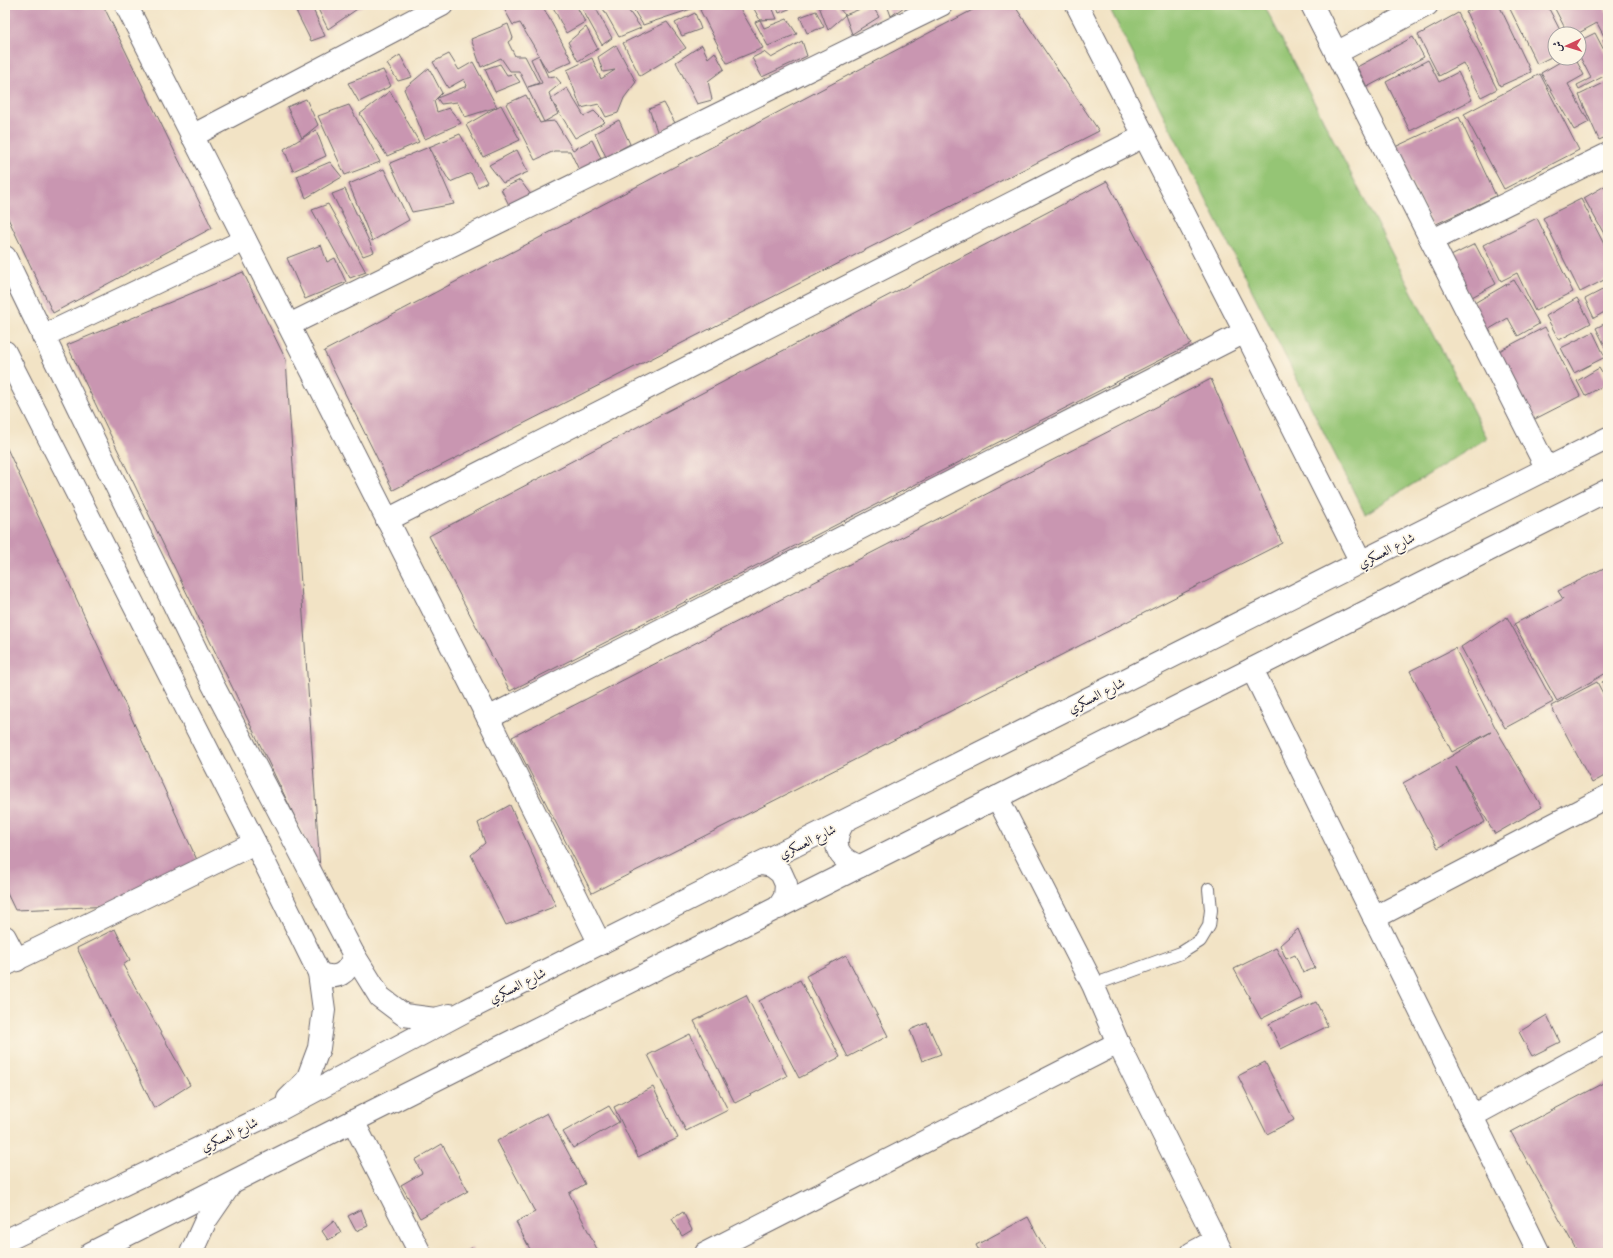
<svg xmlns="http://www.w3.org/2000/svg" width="1613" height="1258" font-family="'Libre Caslon Text',Amiri,serif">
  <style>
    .green { fill: #95c575; stroke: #5c7458 }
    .building { fill: #c996b1 }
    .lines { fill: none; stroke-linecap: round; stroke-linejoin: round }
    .lane-casing { stroke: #6b666b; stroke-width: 14 }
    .street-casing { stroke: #6b666b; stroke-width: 24 }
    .secondary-casing { stroke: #6b666b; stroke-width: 24 }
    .lane { stroke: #fff; stroke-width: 12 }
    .street { stroke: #fff; stroke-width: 22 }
    .secondary { stroke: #fff; stroke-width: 22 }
    .labels { text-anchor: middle; stroke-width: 3.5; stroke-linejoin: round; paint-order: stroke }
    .street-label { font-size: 13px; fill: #22223b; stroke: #fcf5e5 }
  </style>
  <rect width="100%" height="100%" fill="#fcf5e5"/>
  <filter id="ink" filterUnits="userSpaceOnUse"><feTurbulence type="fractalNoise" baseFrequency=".025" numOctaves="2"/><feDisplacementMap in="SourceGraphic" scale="8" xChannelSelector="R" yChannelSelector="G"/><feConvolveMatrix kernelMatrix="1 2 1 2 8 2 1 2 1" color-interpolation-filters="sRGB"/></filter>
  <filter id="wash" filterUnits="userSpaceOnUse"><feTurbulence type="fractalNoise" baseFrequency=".012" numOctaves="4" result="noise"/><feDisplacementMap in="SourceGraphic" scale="16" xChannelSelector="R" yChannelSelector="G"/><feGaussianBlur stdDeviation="0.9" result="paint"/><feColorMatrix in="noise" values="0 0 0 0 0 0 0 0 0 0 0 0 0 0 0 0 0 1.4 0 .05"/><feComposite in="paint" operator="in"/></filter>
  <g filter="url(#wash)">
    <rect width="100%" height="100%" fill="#f2e3c5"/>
    <polygon class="green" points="1108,5 1264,5 1487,438 1365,514"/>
    <g id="blocks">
      <g class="building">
        <polygon points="5,5 103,5 212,228 53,313 5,212"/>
        <polygon points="293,5 311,5 325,36 311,41"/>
        <polygon points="316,5 363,5 328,29"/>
        <polygon points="502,5 542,5 572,61 548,72 539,57 548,77 555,76 561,83 549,93 551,99 567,88 584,116 594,111 605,122 575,138 551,99 558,114 544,122 555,121 573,150 592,140 601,158 580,172 570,151 554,151 535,160 506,104 526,95 540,123 544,122 519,71 510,71 501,58 481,67 471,39 508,24 513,38 508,42 515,56 525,56 539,83 528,87 542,83 531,59 539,55 520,23 513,25"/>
        <polygon points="552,5 576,5 585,22 566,33"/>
        <polygon points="580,5 594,5 612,38 602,45"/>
        <polygon points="601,5 628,5 626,7 641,28 619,37"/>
        <polygon points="638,5 695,5 697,7 643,25 632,7"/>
        <polygon points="709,5 738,5 763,48 727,63 700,10"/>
        <polygon points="746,5 772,7 777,19 760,20 753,7 747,8"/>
        <polygon points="776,5 799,5 779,13"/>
        <polygon points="821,5 836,5 845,15 828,30 819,6"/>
        <polygon points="839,5 854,5 842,10"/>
        <polygon points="870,5 872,5 879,17 852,34 845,15"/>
        <polygon points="887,5 907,5 891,16"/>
        <polygon points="982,5 1014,5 1099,131 393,490 324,351"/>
        <polygon points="1481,5 1499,5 1531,72 1500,86 1466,12"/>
        <polygon points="1508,5 1547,5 1562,34 1555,34 1555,55 1537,64"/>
        <polygon points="1553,5 1602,5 1608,17 1608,36 1605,38 1597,23 1577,34 1568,34"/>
        <polygon points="816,11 824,27 807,33 800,17"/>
        <polygon points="695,13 701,29 682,36 675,23"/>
        <polygon points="1458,13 1497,89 1481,97 1463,63 1439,76 1418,35"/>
        <polygon points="787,19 797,34 768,46 755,22 760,20 764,28"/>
        <polygon points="667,22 686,48 640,76 623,43"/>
        <polygon points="586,27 598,49 578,61 568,42"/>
        <polygon points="1595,33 1608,58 1608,74 1579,89 1577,85 1591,78 1579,55 1579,41"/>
        <polygon points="1413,37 1424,57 1367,87 1357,67"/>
        <polygon points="1608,38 1608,52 1603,40"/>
        <polygon points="802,41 807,56 762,77 752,58 764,52 771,58"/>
        <polygon points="616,45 636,82 624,98 618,113 606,117 599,104 581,108 567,70 592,58 601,79 615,70 603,72 598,57"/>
        <polygon points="702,45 708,58 715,52 724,69 708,81 712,100 697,104 676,62"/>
        <polygon points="449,54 459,70 473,62 497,107 501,105 520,140 483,157 466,125 497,107 465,117 457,102 441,104 437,98 434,101 437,112 449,108 461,123 425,139 404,89 429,68 442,93 437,98 467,86 464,79 448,88 433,62"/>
        <polygon points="400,55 412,77 398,81 387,64"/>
        <polygon points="1567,58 1575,58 1584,75 1568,84 1589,122 1574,130 1541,73"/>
        <polygon points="1428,60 1439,82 1458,72 1472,100 1410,131 1386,82"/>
        <polygon points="500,64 507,75 514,74 520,82 495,92 485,69"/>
        <polygon points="383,70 391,86 359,102 348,83"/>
        <polygon points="1540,74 1579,150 1504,189 1464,114"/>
        <polygon points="1608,81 1608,136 1599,140 1579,95"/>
        <polygon points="390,91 419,142 387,156 360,114"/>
        <polygon points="306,99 318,125 302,138 316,130 326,156 293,171 284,149 302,138 287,107"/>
        <polygon points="664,103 675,123 658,134 649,109"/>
        <polygon points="349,105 380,162 345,175 318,116"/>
        <polygon points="1459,117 1496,196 1432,226 1395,147"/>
        <polygon points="619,120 630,144 606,157 595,133"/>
        <polygon points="460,134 487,182 478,187 471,173 450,182 429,147"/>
        <polygon points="429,147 454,204 412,212 390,163"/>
        <polygon points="517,150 528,172 503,183 489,165"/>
        <polygon points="330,162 342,177 306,198 297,176"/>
        <polygon points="384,169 409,220 372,241 349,184"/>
        <polygon points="520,180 531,195 509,205 501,189"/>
        <polygon points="1107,181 1191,344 510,691 429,536"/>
        <polygon points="1608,184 1608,241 1584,198"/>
        <polygon points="345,189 374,252 363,256 332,194"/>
        <polygon points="1581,199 1608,252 1608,278 1580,292 1543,218"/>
        <polygon points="328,204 366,272 350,278 312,210"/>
        <polygon points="1537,218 1573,292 1535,311 1517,273 1501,281 1483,245"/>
        <polygon points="1475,244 1496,284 1470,298 1449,257"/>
        <polygon points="321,245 327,262 335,258 346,282 305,299 287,258"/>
        <polygon points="243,272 286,360 320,869 67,345"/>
        <polygon points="1514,280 1539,324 1518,336 1508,318 1486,331 1471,305"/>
        <polygon points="1608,287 1608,310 1594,318 1585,299"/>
        <polygon points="1577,298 1591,323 1559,340 1546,316"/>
        <polygon points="1608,322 1608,352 1596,328"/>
        <polygon points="1545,327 1580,396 1533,420 1497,352"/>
        <polygon points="1593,332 1605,357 1574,373 1561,348"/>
        <polygon points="1599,368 1608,383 1585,396 1577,381"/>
        <polygon points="1211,379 1282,543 592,893 512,737"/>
        <polygon points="5,444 198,862 114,906 15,910 5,889"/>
        <polygon points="1608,566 1608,672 1557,701 1514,624 1563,599 1558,591"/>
        <polygon points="1507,617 1553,702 1505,728 1461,647"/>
        <polygon points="1455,648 1496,729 1542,807 1495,834 1456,767 1485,822 1438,848 1403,783 1450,757 1491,732 1452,752 1410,671"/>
        <polygon points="1608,679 1608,694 1602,682"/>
        <polygon points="1597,682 1608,703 1608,774 1592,783 1551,706"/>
        <polygon points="510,805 556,906 506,925 471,855 485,843 478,823"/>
        <polygon points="115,929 130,960 123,965 190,1085 154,1108 77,948"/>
        <polygon points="1298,929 1315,968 1303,973 1295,955 1286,959 1280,945"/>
        <polygon points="1276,948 1302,998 1261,1019 1234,969"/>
        <polygon points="846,955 888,1036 848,1057 806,976"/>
        <polygon points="800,980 840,1057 799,1078 759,1001"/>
        <polygon points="746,995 787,1076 735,1103 694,1021"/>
        <polygon points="1316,1002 1328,1026 1281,1049 1269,1024"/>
        <polygon points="1547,1015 1560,1042 1532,1056 1519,1032"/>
        <polygon points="927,1023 941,1054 922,1061 910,1030"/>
        <polygon points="690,1034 728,1110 686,1131 648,1055"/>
        <polygon points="1265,1062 1294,1120 1267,1134 1238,1076"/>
        <polygon points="1608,1081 1608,1253 1578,1253 1511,1132"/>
        <polygon points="653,1087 678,1138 638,1157 614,1107"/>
        <polygon points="609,1106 619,1122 573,1148 563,1132"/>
        <polygon points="547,1113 585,1184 569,1193 599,1253 532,1253 516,1222 535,1212 497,1141"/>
        <polygon points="442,1144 468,1191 420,1218 401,1185 422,1173 415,1160"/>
        <polygon points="361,1209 368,1226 356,1231 348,1216"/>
        <polygon points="683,1212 692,1230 682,1236 672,1219"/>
        <polygon points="1028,1217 1047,1253 980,1253 976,1245"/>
        <polygon points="334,1221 341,1233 328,1240 322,1231"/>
        <polygon points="472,1248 474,1253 463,1253"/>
      </g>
    </g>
  </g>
  <g filter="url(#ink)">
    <use href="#blocks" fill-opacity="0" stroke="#6b666b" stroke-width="1"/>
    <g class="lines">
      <g class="lane-casing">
        <polyline id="lane" points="1093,985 1181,953 1200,941 1209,926 1211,910 1209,889"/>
      </g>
      <g class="street-casing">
        <g id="street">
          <polyline points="126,5 488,718 600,944"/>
          <polyline points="1077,5 1245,332 1361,562"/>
          <polyline points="1312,5 1547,469"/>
          <polyline points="1336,53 1427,5"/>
          <polyline points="192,136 442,5"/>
          <polyline points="1433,240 1608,154"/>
          <polyline points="289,325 941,5"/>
          <polyline points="43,336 245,240"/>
          <polyline points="387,520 1144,136"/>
          <polyline points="1252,669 1539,1253"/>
          <polyline points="488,718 1245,332"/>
          <polyline points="997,797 1093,985 1118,1043 1222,1253"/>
          <polyline points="1374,918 1608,796"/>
          <polyline points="5,937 17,960"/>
          <polyline points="5,965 255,843"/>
          <polyline points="1472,1116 1608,1042"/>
          <polyline points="353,1121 420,1253"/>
          <polyline points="706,1253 1118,1043"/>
          <polyline points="1192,1253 1216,1240"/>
        </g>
      </g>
      <g class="secondary-casing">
        <g id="secondary">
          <polyline points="5,257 213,685 354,955 380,997 404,1015 435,1019 450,1015"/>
          <polyline points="5,352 255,843 319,973 324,1010 319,1048 307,1080 288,1099"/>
          <path d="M843,823C831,843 836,859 860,866"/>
          <polyline points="761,864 772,866 781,873 786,884 785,897 778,908"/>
          <path d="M319,973C337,981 348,974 354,955"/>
          <polyline points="5,1241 277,1111 467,1010 1608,438"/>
          <polyline points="91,1253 1608,490"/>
          <polyline points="191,1253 206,1220 230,1185"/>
        </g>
      </g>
      <use href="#lane" class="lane"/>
      <use href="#street" class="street"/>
      <use href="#secondary" class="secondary"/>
    </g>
  </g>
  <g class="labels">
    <g class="street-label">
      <text transform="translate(1386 550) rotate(-27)" y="5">شارع العسكري</text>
      <text transform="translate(1096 695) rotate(-27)" y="5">شارع العسكري</text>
      <text transform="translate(807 841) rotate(-26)" y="5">شارع العسكري</text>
      <text transform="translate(517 985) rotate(-27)" y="5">شارع العسكري</text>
      <text transform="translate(229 1134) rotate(-26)" y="5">شارع العسكري</text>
    </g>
  </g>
  <rect width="1613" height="1258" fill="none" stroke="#fcf5e5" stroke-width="20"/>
  <g transform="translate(1567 46) rotate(266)"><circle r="19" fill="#fcf5e5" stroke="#a5a1a1"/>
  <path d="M0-3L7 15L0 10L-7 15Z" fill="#d1495b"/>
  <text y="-6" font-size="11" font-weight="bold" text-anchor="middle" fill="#22223b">ش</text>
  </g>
</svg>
